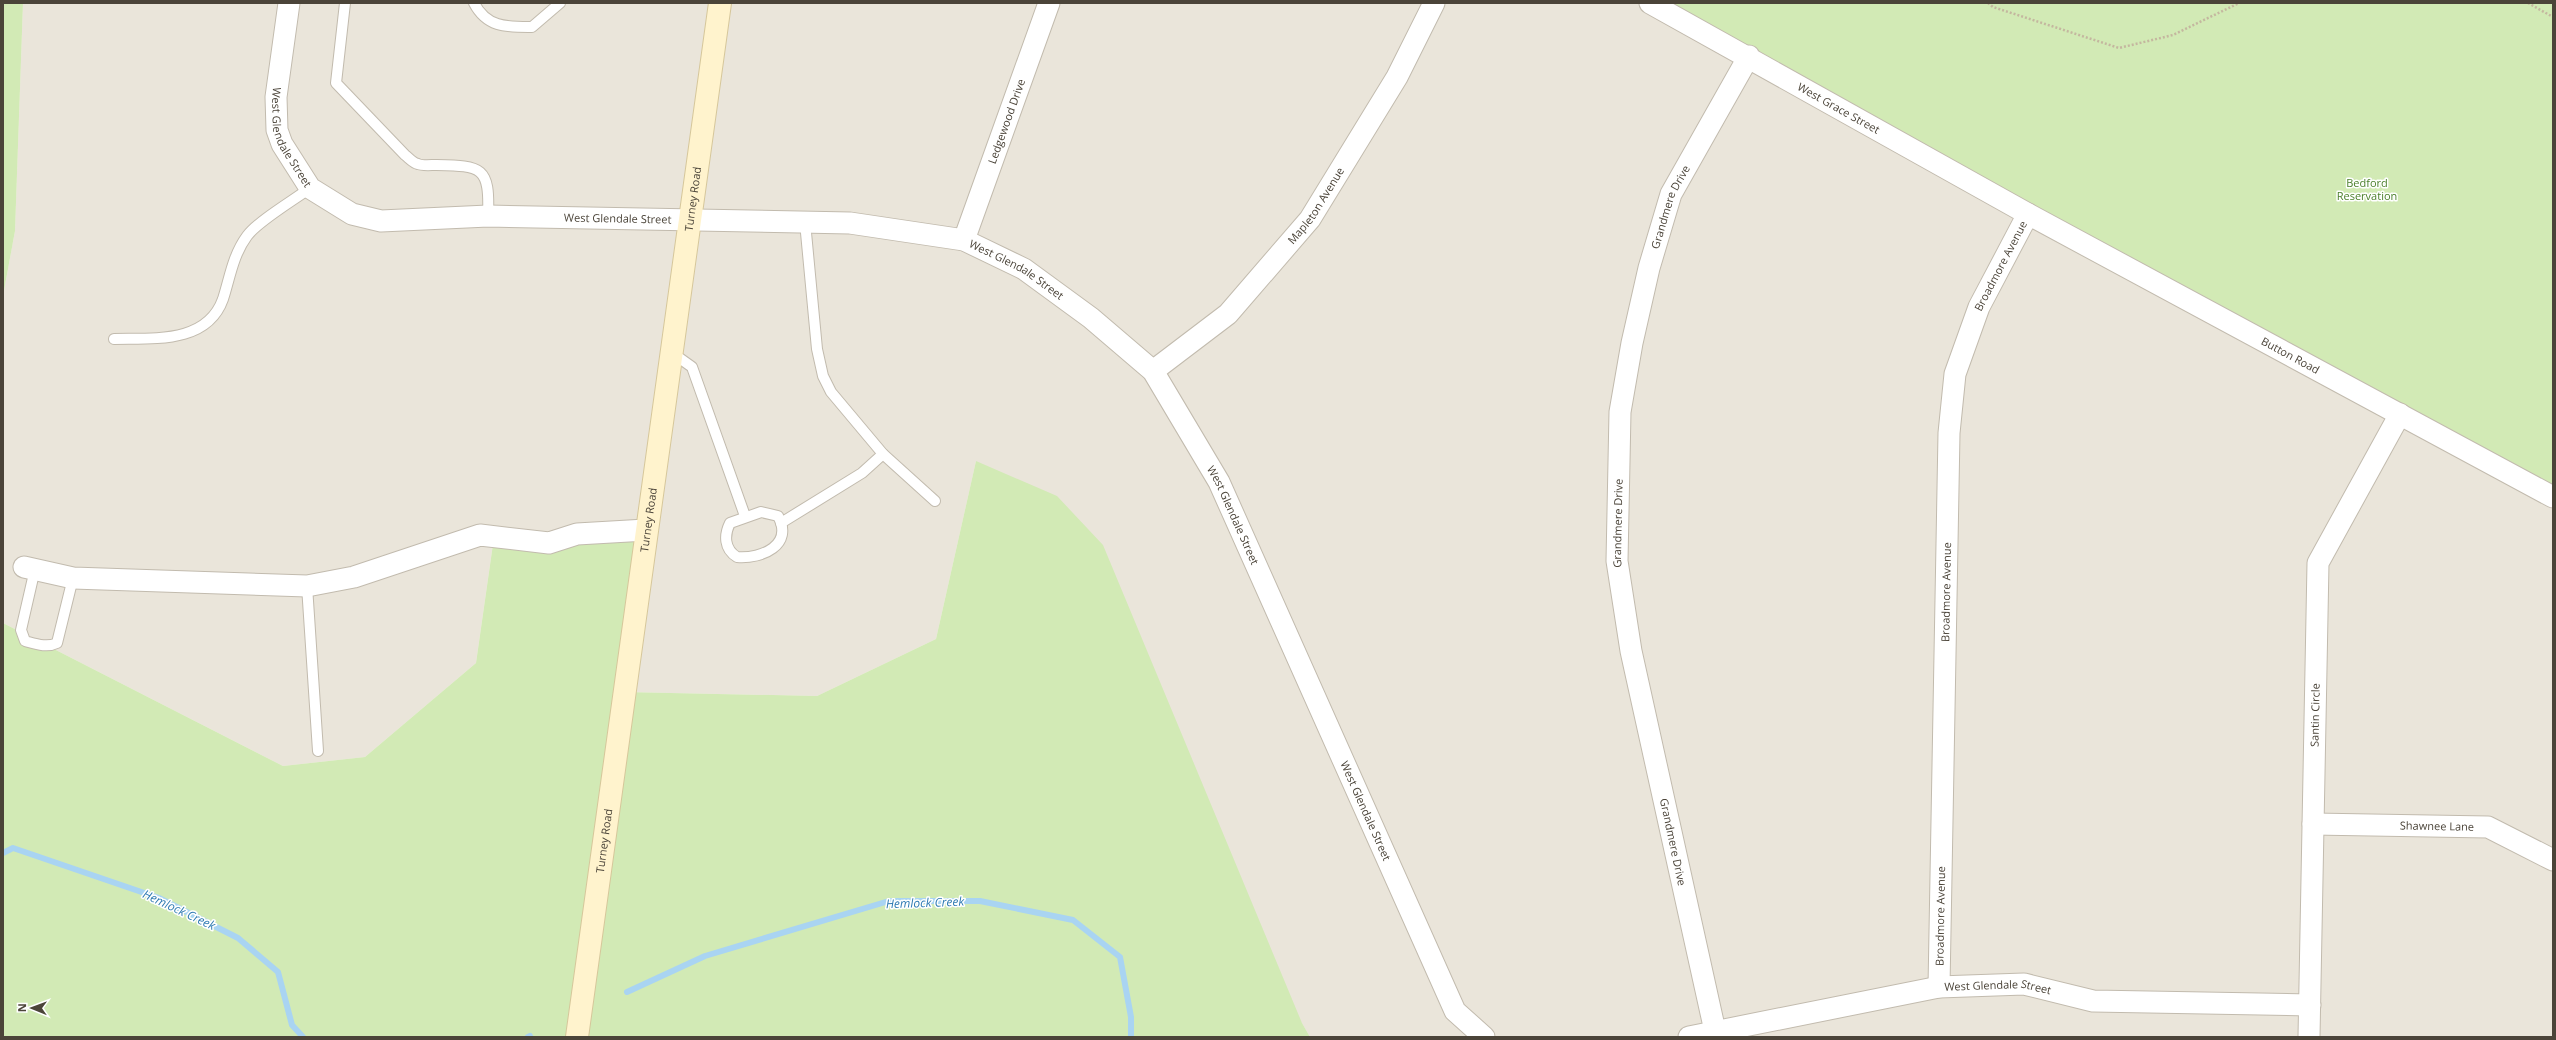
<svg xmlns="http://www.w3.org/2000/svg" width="2556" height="1040" font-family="'Open Sans',sans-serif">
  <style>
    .residential { fill: #eae5da }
    .green { fill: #d2eab5 }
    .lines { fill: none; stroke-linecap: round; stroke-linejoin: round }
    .stream { stroke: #a9d4f2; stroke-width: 6 }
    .lane-casing { stroke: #c2bbae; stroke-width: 12 }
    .street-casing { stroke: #c2bbae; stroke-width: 23 }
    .secondary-casing { stroke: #d6c79b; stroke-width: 24 }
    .path { stroke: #c4b79f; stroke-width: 2.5; stroke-dasharray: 2 2; stroke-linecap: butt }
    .lane { stroke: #fff; stroke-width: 10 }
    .street { stroke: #fff; stroke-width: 21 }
    .secondary { stroke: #fff3cd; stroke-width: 22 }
    .labels { text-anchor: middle; stroke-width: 3; stroke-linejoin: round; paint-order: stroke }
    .street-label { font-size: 11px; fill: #4b4439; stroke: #fff }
    .park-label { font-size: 11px; fill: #4a7f2a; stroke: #fff }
    .water-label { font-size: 12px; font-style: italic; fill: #2e7ab2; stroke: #fff }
  </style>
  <rect width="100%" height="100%" fill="#f6f3ec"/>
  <polygon class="residential" points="23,3 1650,3 2553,497 2553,1037 1310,1037 976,461 936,639 817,696 624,692 494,537 476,663 365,757 283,766 3,623 3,296 15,231"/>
  <g class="green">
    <polygon points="3,3 23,3 15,231 3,296"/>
    <polygon points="1638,3 2553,3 2553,503"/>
    <polygon points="976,461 1057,496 1103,545 1302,1023 1310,1037 3,1037 3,623 283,766 365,757 476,663 494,537 646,530 624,692 817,696 936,639"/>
  </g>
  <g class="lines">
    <g class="stream">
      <polyline points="3,853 13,848 159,898 238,938 278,972 292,1025 303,1037"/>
      <polyline points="627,992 705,956 889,901 980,901 1073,920 1120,957 1131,1017 1131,1037"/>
      <polyline points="528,1037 530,1036"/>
    </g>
    <g class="lane-casing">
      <g id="lane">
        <path d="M345,3L336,83L405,155C409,158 413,163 418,164C422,166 431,165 436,165C482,166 490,166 488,216"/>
        <path d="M474,3C487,28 507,27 532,27L560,3"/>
        <polyline points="805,222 817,349 823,376 831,392 883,454 935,501"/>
        <path d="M114,339C153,338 207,344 223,299C230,277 233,255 247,236C258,221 294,200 310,188"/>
        <polyline points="671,352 692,367 745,516"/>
        <path d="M761,512L778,516C794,545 762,559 737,557C724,549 724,535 730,523Z"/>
        <polyline points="781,523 862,473 883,454"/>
        <path d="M35,569L21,630L25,641C36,644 47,648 57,643L73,578"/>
        <polyline points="307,586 318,751"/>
      </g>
    </g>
    <g class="street-casing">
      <g id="street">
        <path id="s1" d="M289,3L276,97L277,130L282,144L310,188L352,214L381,221L488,216L850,223L964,240L1024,269L1091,318L1153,371L1219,482L1455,1011L1484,1037"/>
        <path id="s2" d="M1650,3L2028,214L2553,497"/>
        <path id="s3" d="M964,240L1049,3"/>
        <path id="s4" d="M1153,371L1228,314L1310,219L1397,77L1434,3"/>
        <polyline points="24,567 73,578 307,586 354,577 480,535 549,543 577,534 646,530"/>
        <path id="s5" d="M2313,824L2488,827L2553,860"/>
        <path id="s6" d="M1939,987L1949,433L1955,374L1979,307L2028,214"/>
        <path id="s7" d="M1715,1031L1631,651L1617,561L1620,412L1632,343L1649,268L1671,194L1749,56"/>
        <path id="s8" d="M1689,1037L1939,987L2024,984L2093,1001L2310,1005"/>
        <path id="s9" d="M2309,1037L2318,563L2400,414"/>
      </g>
    </g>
    <g class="secondary-casing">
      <g id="secondary">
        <path id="s10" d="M577,1037L720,3"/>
      </g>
    </g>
    <g class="path">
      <polyline points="1988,3 1993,7 2119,48 2173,35 2239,3"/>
      <polyline points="2528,3 2553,17"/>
    </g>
    <use href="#lane" class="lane"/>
    <use href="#street" class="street"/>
    <use href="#secondary" class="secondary"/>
  </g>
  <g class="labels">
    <g class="street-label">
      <text dy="4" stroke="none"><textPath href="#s2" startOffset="216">West Grace Street</textPath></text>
      <text dy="4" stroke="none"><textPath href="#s3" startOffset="126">Ledgewood Drive</textPath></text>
      <text dy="4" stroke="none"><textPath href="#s1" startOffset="139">West Glendale Street</textPath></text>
      <text dy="4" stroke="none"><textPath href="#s10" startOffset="846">Turney Road</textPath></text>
      <text dy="4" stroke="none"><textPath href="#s4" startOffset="234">Mapleton Avenue</textPath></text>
      <text dy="4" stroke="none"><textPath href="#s7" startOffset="841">Grandmere Drive</textPath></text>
      <text dy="4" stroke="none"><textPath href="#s1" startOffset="511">West Glendale Street</textPath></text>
      <text dy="4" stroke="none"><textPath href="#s6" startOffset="731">Broadmore Avenue</textPath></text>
      <text dy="4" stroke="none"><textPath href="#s1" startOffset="919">West Glendale Street</textPath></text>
      <text dy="4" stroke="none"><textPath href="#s2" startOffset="731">Button Road</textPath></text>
      <text dy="4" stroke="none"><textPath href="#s1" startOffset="1255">West Glendale Street</textPath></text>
      <text dy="4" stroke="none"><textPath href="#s10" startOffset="522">Turney Road</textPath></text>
      <text dy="4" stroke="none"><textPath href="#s7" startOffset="518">Grandmere Drive</textPath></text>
      <text dy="4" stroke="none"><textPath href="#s6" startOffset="395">Broadmore Avenue</textPath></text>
      <text dy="4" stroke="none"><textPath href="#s9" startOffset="322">Santin Circle</textPath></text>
      <text dy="4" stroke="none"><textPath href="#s1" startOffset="1579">West Glendale Street</textPath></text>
      <text dy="4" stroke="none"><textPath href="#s5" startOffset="124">Shawnee Lane</textPath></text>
      <text dy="4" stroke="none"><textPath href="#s10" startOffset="198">Turney Road</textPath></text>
      <text transform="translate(1673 842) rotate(78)" y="4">Grandmere Drive</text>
      <text dy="4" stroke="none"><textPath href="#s6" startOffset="71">Broadmore Avenue</textPath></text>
      <text dy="4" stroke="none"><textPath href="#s8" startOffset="314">West Glendale Street</textPath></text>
    </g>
    <g class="park-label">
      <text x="2367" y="187">Bedford<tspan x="2367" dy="13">Reservation</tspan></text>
    </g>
    <g class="water-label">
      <text transform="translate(925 903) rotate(-2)" y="4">Hemlock Creek</text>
      <text transform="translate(179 910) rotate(25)" y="4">Hemlock Creek</text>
    </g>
  </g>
  <rect width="2556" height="1040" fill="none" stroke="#4b4439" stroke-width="8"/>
  <g transform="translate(32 1008) rotate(271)" stroke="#ffffff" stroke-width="3" paint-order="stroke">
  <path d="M0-3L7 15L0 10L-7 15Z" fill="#4b4439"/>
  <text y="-6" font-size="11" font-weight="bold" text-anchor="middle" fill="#4b4439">N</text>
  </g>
</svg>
